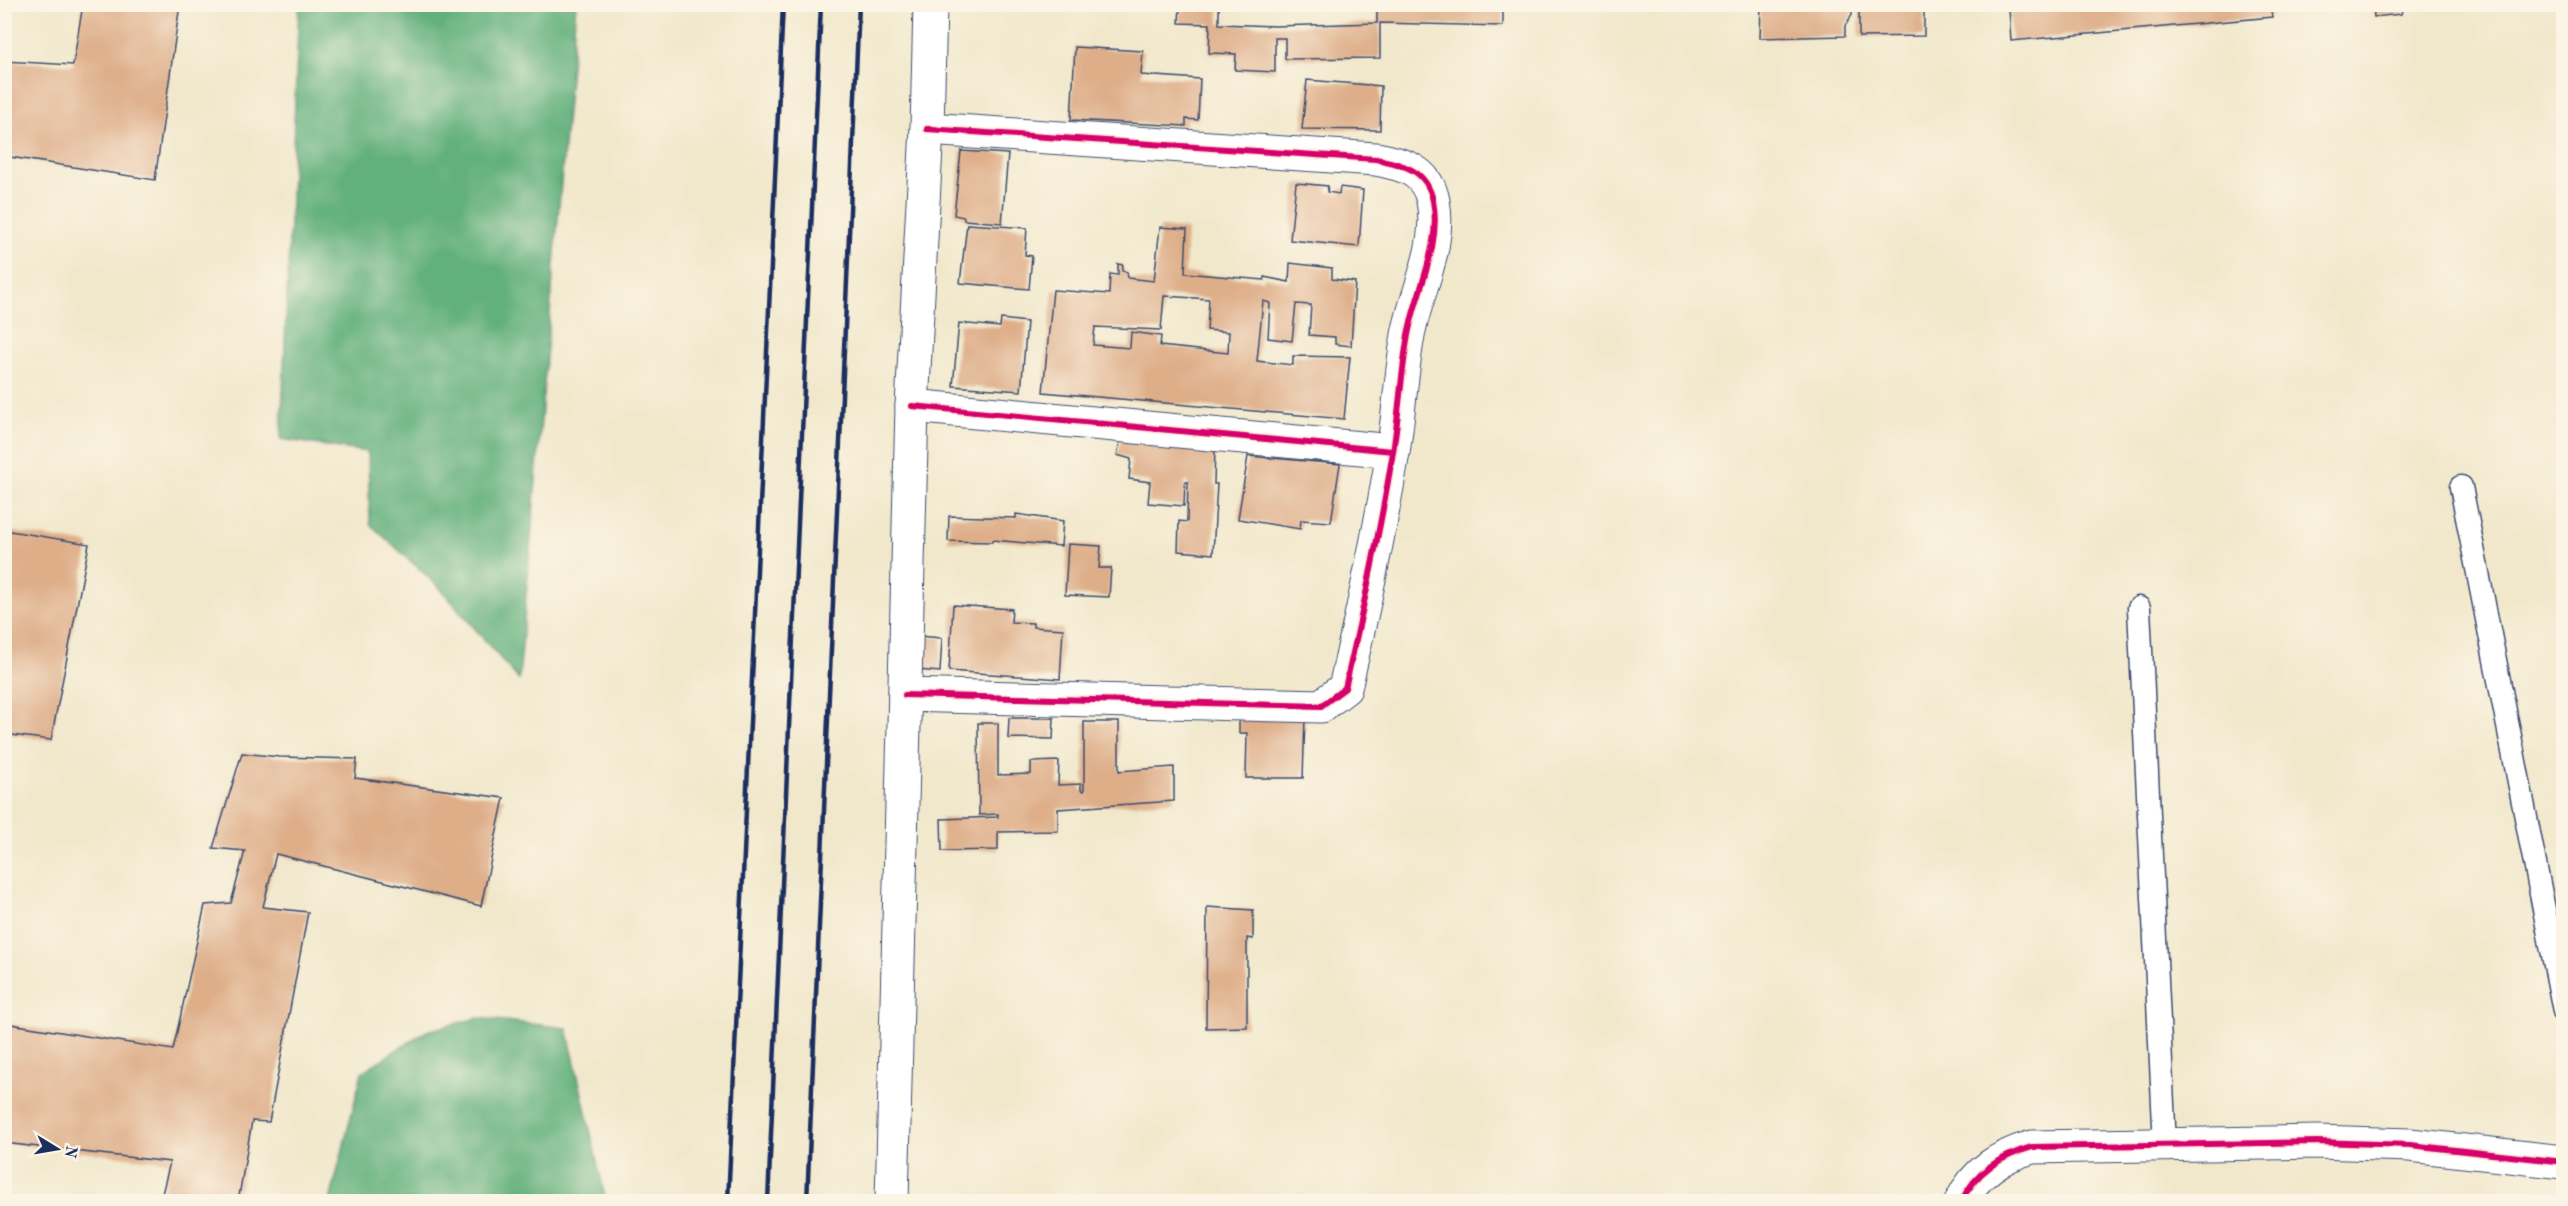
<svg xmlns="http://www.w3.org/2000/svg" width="2568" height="1206" font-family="'Old Standard TT',serif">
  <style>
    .forest { fill: #62b07b; stroke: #3e706c; stroke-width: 1.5 }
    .building { fill: #deae89; fill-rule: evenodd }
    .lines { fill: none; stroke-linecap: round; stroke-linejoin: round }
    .service-casing { stroke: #3b4b6e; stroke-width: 25 }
    .minor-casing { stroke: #3b4b6e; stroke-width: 35 }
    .tertiary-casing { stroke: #3b4b6e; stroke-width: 35 }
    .service { stroke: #fff; stroke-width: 22 }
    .minor { stroke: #fff; stroke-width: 33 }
    .tertiary { stroke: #fff; stroke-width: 33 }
    .rail { stroke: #1b2f5e; stroke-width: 4.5 }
    .cycleway-casing { stroke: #fcf5e5; stroke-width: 10 }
    .cycleway { stroke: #d6006c; stroke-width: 6 }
  </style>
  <rect width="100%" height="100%" fill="#fcf5e5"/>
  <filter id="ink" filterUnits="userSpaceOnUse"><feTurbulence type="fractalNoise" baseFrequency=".0167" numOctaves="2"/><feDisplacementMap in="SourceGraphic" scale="12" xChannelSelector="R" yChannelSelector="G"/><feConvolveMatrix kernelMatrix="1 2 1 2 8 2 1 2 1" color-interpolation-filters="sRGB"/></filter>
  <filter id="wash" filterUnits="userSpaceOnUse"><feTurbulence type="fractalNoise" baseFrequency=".008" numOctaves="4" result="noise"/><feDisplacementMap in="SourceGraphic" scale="24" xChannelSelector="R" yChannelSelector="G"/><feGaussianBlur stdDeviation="1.35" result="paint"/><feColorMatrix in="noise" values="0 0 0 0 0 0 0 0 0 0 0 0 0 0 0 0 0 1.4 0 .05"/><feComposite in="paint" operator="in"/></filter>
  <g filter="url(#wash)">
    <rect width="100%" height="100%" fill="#f1e8cc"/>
    <g class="forest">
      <polygon points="299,5 576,5 519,680 439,587 370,524 368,452 281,439"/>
      <polygon points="478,1018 567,1028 606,1201 330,1201 362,1072 427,1031"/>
    </g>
    <g id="blocks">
      <g class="building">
        <polygon points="83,4 180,4 155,180 4,156 4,61 73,65"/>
        <polygon points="1377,4 1503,4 1503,26 1380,23 1380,58 1285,59 1285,38 1275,38 1275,72 1235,70 1236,54 1209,53 1210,24 1179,23 1180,5 1219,5 1219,24 1275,26 1377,23"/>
        <polygon points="1761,4 1852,4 1852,15 1845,26 1845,36 1760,38"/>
        <polygon points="1859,4 1924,4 1924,36 1859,37"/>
        <polygon points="2056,4 2270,4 2272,17 2011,41 2009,8"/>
        <polygon points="2373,4 2413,4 2413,6 2403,7 2401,14 2374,17"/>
        <polygon points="1075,47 1143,51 1141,75 1200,79 1198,120 1186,119 1186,126 1071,120"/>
        <polygon points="1307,80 1381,86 1380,130 1302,129"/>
        <polygon points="961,151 1008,154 1002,223 964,220 964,217 954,215"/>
        <polygon points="1296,183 1328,186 1327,192 1339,194 1340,187 1363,190 1359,247 1290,240"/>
        <polygon points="967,224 1027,228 1025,255 1032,256 1029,289 960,283"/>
        <path d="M1160,227L1187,229L1185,273L1264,280V277L1289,282L1290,263L1332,268V279L1355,282L1351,346L1335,344V337L1309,335L1311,305L1296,304L1292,341L1268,338L1270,303L1263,301L1257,361L1293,365V356L1350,357L1344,419L1043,392L1053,290L1109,294L1110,274L1118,275V264L1123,265L1122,271L1127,272L1128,278L1154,281ZM1164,296L1209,299L1207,330L1229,332L1228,353L1160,346L1161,336L1131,332L1130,348L1093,345L1095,327L1161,330Z"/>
        <polygon points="1001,319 1027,322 1021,391 953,386 959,323 1000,327"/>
        <polygon points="1122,434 1215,449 1214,484 1217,484 1213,554 1178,551 1179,521 1187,522 1188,482 1185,482 1184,506 1148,503 1150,482 1129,479 1131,459 1117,455"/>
        <polygon points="1248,456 1340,464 1331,522 1301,520 1300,529 1238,519"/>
        <polygon points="1016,514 1063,521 1061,546 992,540 992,542 948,541 949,516 1016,518"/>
        <polygon points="4,530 89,544 51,740 4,734"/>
        <polygon points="1068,544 1101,546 1099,568 1111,568 1109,597 1065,595"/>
        <polygon points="953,605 1012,609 1011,622 1033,623 1033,627 1063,629 1060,679 949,671"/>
        <polygon points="919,636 942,638 940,672 918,670"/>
        <polygon points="1305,717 1303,778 1246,778 1247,733 1239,733 1239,718"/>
        <polygon points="1009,718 1054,718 1053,739 1008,738"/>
        <polygon points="1084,722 1119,722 1119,771 1174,767 1174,801 1058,809 1058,831 998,832 998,850 942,851 941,819 998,817 998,814 979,815 978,723 998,723 998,775 1031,774 1031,762 1059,761 1058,785 1081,784 1081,790 1084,791"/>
        <polygon points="242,753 280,757 357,759 355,778 504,798 481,906 276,854 263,907 308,912 269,1122 252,1121 238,1202 160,1202 170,1162 4,1143 4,1023 173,1050 205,905 231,903 245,851 213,848"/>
        <polygon points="1207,907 1253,910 1253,939 1247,938 1247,1027 1206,1028"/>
      </g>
    </g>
  </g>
  <g filter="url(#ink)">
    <use href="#blocks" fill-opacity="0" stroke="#3b4b6e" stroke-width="1.5"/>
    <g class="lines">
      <g class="service-casing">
        <g id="service">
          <polyline points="2461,487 2564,1011"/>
          <polyline points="2139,608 2165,1146"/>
        </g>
      </g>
      <g class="minor-casing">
        <g id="minor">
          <polyline points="912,406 1393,451"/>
          <path d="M905,695L1321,706L1345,688C1363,610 1380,531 1393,452C1399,413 1401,374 1408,335C1416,292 1442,245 1433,201C1427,170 1403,164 1376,159L927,129"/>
          <path d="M1961,1202C1976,1171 2001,1156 2032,1147L2317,1142L2410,1145L2564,1162"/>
        </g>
      </g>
      <g class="tertiary-casing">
        <polyline id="tertiary" points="892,1202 912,406 927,129 930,4"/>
      </g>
      <use href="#service" class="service"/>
      <use href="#minor" class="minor"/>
      <use href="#tertiary" class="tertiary"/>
      <g class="rail">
        <polyline points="728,1202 783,4"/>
        <polyline points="768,1202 821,4"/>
        <polyline points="807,1202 859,4"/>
      </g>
      <g class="cycleway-casing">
        <g id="cycleway">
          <polyline points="912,406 1393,451"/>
          <path d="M905,695L1321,706L1345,688C1363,610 1380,531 1393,452C1399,413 1401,374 1408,335C1416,292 1442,245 1433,201C1427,170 1403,164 1376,159L927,129"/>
          <path d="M1961,1202C1976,1171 2001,1156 2032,1147L2317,1142L2410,1145L2564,1162"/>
        </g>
      </g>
      <use href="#cycleway" class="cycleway"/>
    </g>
  </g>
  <rect width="2568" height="1206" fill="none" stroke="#fcf5e5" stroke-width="24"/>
  <g transform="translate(57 1149) rotate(101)" stroke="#fcf5e5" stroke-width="4.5" paint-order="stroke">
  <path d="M0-4.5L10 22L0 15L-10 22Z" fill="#1b2f5e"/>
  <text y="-9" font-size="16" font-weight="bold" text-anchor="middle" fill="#1b2f5e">N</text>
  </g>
</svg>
